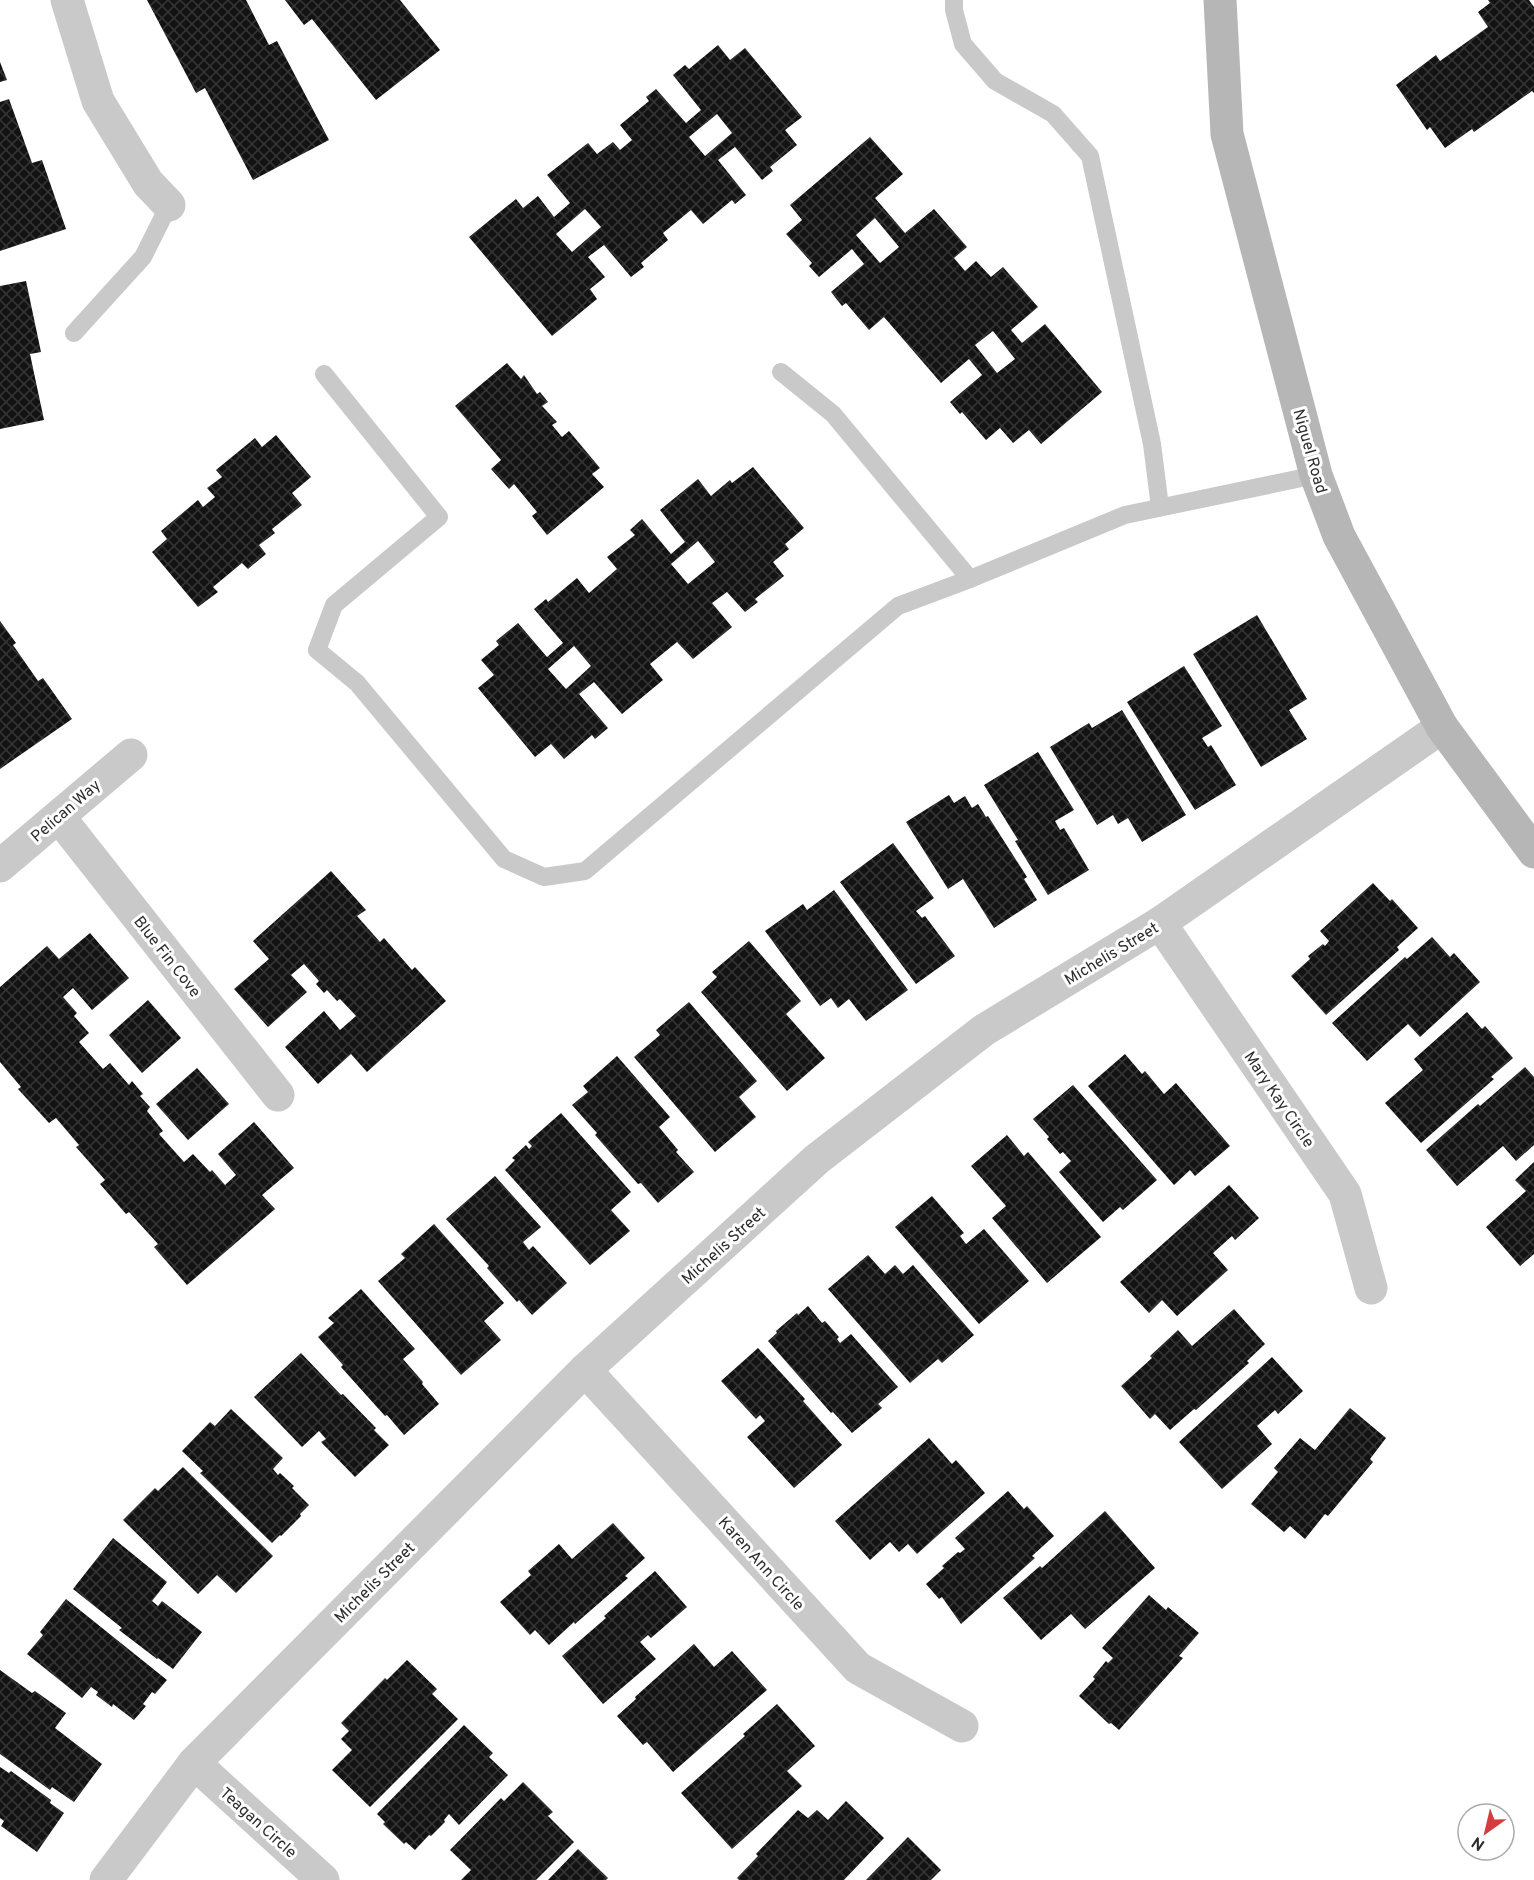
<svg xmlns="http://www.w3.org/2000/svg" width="1534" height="1880" font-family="Overpass,sans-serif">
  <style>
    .building { fill: url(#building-cross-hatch); fill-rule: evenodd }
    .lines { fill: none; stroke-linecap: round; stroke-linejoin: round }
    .service { stroke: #c9c9c9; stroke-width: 18 }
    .minor { stroke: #c9c9c9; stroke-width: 33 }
    .secondary { stroke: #b6b6b6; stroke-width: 33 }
    .labels { text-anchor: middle; stroke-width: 6; stroke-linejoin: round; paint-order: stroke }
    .street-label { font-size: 16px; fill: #2c2c2c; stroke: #fff }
  </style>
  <defs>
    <pattern id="building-cross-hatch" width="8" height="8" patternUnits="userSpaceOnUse" patternTransform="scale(1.5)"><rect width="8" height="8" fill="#131313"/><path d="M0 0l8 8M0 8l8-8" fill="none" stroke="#363636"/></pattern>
  </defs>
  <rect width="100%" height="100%" fill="#fff"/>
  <g class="building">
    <polygon points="147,0 246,0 269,45 277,41 329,140 253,180 205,88 196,93"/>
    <polygon points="285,0 400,0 440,50 376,100 312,19 304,25"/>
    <polygon points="1488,0 1529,0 1534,7 1534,93 1532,91 1474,132 1472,129 1445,148 1430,127 1427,130 1396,85 1436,55 1440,61 1488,27 1478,12 1490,3"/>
    <path d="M718,45L730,60L745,48L802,117L785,130L797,145L770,167L773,171L762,180L735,147L718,160L746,195L735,204L732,200L703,224L691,210L663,233L668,240L641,263L644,267L631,277L604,245L588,257L605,277L590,289L597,299L552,336L469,237L516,199L523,208L538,196L554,217L570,203L547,175L588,143L597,154L613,142L620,150L632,140L620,125L649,101L646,97L656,89L686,123L701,110L673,75L685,65L689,69ZM717,114L732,133L705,156L689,137ZM585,209L601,227L572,252L556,234Z"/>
    <polygon points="0,62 7,80 0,82"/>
    <polygon points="9,99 32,163 42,160 66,229 0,251 0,102"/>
    <path d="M870,137L903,174L875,198L905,233L934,209L967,247L954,258L965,271L976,261L991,277L1003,267L1038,307L1011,330L1022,343L1045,324L1102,392L1041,444L1029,430L1013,443L1000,428L986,440L962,412L960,414L950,402L982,375L969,359L941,383L884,317L869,330L846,303L842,306L831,292L864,264L852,249L819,277L809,266L812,263L786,234L802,220L790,205ZM875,218L899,247L880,263L856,235ZM993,331L1015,359L997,373L975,345Z"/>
    <polygon points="26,281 41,352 30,354 44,420 0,429 0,286"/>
    <polygon points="507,363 521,379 524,375 537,394 540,392 548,402 542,406 557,422 552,425 562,437 569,431 600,468 592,474 604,487 547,535 532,516 537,512 514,484 509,489 491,469 501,460 455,406"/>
    <polygon points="276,435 311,477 292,493 302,505 272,529 275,533 259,545 266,554 248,569 242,563 213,587 218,592 198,607 152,552 167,539 161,531 198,500 203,507 215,497 207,488 222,477 216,470 255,438 262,447"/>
    <path d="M753,467L804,528L785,544L789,549L773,562L784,576L755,599L758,602L745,612L727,592L712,603L732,627L693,659L677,642L650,664L663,680L622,714L594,682L579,694L608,728L595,739L592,735L564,759L551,744L535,757L478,688L494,675L481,660L499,645L496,641L518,623L547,657L563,643L534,609L546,599L548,602L577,578L589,593L617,569L607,557L635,535L630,530L642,519L671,554L685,542L660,510L698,479L711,496L730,480L732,483ZM698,541L715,562L688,584L671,564ZM574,646L591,666L566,689L548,669Z"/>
    <polygon points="1257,615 1307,699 1289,710 1307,739 1261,767 1193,654"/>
    <polygon points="0,621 16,643 13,645 38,681 43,678 72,719 0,769"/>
    <polygon points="1184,666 1222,726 1202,738 1208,747 1211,745 1236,785 1195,810 1127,702"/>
    <polygon points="1122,710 1186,815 1142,842 1128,818 1118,824 1113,815 1097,825 1050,747 1089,723 1092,728"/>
    <polygon points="1038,752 1074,810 1055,821 1060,830 1064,828 1089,870 1048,895 1015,841 1018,840 984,785"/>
    <polygon points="949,795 954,803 965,796 972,808 978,804 986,817 988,816 1027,877 1024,879 1037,900 994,928 963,879 948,889 906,822"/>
    <polygon points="893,843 934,898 916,911 922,918 925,916 955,956 916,984 840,882"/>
    <polygon points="331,871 366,910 357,916 380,942 384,938 412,970 415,967 446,1001 367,1072 351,1054 318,1084 285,1047 324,1011 340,1030 356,1016 340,999 337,1001 327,990 324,993 316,984 319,981 304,964 291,975 307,992 268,1027 234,989 269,959 253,941"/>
    <polygon points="1373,883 1390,901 1392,899 1418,928 1397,947 1399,950 1326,1015 1291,976 1310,959 1308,956 1323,944 1325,946 1329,941 1320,931"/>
    <polygon points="834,890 908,990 866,1021 849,999 838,1008 831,998 820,1006 765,931 803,904 807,910"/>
    <polygon points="90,933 129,978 92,1010 73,988 63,997 77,1013 74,1016 89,1033 79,1042 103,1069 110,1063 129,1085 132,1081 143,1094 140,1096 150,1107 147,1111 163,1131 159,1134 184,1162 193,1154 210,1172 212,1170 225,1185 236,1175 218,1154 254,1122 294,1168 262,1195 275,1209 187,1285 154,1247 158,1244 129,1212 126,1214 100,1184 105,1180 76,1147 79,1145 56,1118 49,1123 18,1089 21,1087 0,1062 0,987 47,946 59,959"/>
    <polygon points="1432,937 1450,957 1454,953 1480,982 1420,1037 1408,1024 1367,1061 1332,1023 1405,957 1407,959"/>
    <polygon points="749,941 801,1001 786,1014 825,1058 787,1091 701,992 717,977 712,972"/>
    <polygon points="148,1000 181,1038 142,1073 109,1035"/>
    <polygon points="689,1002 757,1081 739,1097 756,1117 715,1152 634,1057 660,1035 656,1030"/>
    <polygon points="1467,1012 1482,1029 1485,1026 1513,1058 1491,1077 1494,1079 1421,1143 1385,1103 1423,1070 1414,1059"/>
    <polygon points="1125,1054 1142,1074 1145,1071 1164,1094 1176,1083 1230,1146 1195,1176 1190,1170 1174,1185 1088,1086"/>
    <polygon points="617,1056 670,1117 659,1127 678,1150 676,1152 694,1172 658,1203 641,1183 638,1184 595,1135 597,1133 572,1105 588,1092 583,1086"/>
    <polygon points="1525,1067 1534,1077 1534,1145 1516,1161 1503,1146 1457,1186 1426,1150 1478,1104 1480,1106"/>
    <polygon points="197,1068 229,1104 188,1140 156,1104"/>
    <polygon points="1073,1085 1157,1180 1123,1210 1120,1207 1103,1222 1059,1172 1071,1161 1063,1152 1060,1154 1047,1139 1049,1137 1033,1119"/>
    <polygon points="561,1113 631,1192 611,1210 630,1231 590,1265 505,1170 515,1160 512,1158 526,1145 529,1149 532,1146 528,1142"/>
    <polygon points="1007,1135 1024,1156 1028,1152 1101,1237 1047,1283 992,1218 1006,1206 971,1166"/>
    <polygon points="1534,1162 1534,1254 1520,1266 1486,1227 1526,1191 1515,1180"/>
    <polygon points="495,1176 541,1227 523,1242 529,1250 533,1246 567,1283 532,1315 519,1300 517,1302 487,1268 489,1266 446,1219"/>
    <polygon points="1229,1185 1259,1218 1235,1240 1232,1236 1213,1253 1228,1270 1177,1316 1162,1300 1149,1313 1120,1282"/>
    <polygon points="932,1196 964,1233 960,1236 966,1244 984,1229 1029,1281 979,1324 895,1227"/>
    <polygon points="434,1224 504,1303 484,1321 501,1340 461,1375 378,1281 405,1258 401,1254"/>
    <polygon points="868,1255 885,1274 895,1265 903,1274 913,1265 974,1335 942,1363 938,1359 910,1383 828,1289"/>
    <polygon points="361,1289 415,1349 403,1359 423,1382 422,1384 439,1404 404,1435 387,1415 385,1416 341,1367 343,1365 318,1337 334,1323 328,1318"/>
    <polygon points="808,1306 822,1323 825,1321 839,1337 837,1339 840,1343 851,1334 898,1387 878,1404 882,1408 852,1433 833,1412 831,1413 768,1341 777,1333 776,1331 797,1313 798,1315"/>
    <polygon points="1234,1309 1265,1344 1247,1361 1249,1363 1196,1410 1194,1409 1170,1430 1155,1414 1150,1419 1121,1386 1152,1358 1150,1356 1178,1330 1192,1346"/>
    <polygon points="758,1348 805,1399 803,1401 842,1445 794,1488 747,1437 765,1421 760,1415 756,1419 721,1381"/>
    <polygon points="301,1353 341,1395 343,1394 376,1428 374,1430 389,1445 355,1477 321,1442 326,1439 319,1431 302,1447 254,1397"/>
    <polygon points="1272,1357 1303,1391 1278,1414 1275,1410 1257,1426 1272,1444 1222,1489 1179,1442"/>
    <polygon points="1350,1408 1386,1438 1370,1459 1373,1462 1328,1516 1325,1514 1305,1539 1290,1526 1284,1532 1251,1504 1278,1472 1274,1468 1300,1438 1315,1450"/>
    <polygon points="231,1409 283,1458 273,1469 278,1475 280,1473 294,1486 292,1488 309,1505 300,1514 301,1516 281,1536 280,1535 272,1543 200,1473 203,1471 182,1451 210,1422 215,1426"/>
    <polygon points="929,1438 952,1464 956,1460 985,1493 917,1554 908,1544 899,1552 890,1542 870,1560 835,1521"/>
    <polygon points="183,1467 273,1556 236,1593 217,1575 198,1594 123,1520 155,1488 158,1491"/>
    <polygon points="1008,1491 1024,1509 1027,1506 1054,1536 1032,1556 1035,1558 961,1624 942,1597 939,1599 926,1584 944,1568 942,1566 958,1552 960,1553 965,1549 955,1538"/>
    <polygon points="1105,1511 1155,1568 1085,1629 1071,1614 1041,1640 1003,1598 1040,1566 1042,1568"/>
    <polygon points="613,1523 645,1558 625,1576 628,1578 575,1624 574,1622 549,1645 535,1630 530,1635 500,1602 531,1575 528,1571 559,1544 572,1559"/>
    <polygon points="113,1538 167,1582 152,1601 158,1606 162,1601 202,1632 173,1669 158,1658 157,1659 119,1630 122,1628 73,1589"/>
    <polygon points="655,1571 687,1607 651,1638 648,1635 640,1642 656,1659 603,1704 562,1656 606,1618 604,1616"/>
    <polygon points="1149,1595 1166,1610 1168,1607 1199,1633 1179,1656 1183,1658 1119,1730 1111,1723 1109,1724 1079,1696 1095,1679 1093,1677 1106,1661 1108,1663 1113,1658 1102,1648"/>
    <polygon points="66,1599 167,1680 155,1694 152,1692 143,1704 146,1706 134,1720 113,1704 112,1707 96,1695 98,1692 91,1687 82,1698 27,1654 43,1635 40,1632"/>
    <polygon points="694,1644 714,1667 732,1651 767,1690 673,1772 647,1742 643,1745 617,1716 636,1699 635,1697"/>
    <polygon points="407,1660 437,1689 432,1694 458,1719 370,1807 332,1770 352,1750 341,1739 349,1731 341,1723 385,1678 387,1680"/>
    <polygon points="0,1670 32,1693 35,1691 66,1713 55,1728 102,1764 74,1802 52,1787 50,1790 0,1754"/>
    <polygon points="777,1704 815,1746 787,1771 802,1786 732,1849 681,1793 745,1736 743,1734"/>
    <polygon points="464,1725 493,1753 489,1757 508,1775 459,1825 449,1814 444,1820 445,1822 431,1836 429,1835 415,1850 406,1842 404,1844 383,1824 385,1822 377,1814"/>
    <polygon points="0,1767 9,1773 11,1771 51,1800 50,1803 64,1813 37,1852 1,1826 4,1821 0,1818"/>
    <polygon points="523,1782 553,1812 548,1816 574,1842 536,1880 461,1880 471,1870 450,1850 501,1798 504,1801"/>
    <polygon points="846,1801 884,1838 844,1880 739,1880 737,1878 758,1856 756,1854 798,1810 808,1818 817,1810 828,1820"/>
    <polygon points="908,1837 941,1870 931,1880 866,1880"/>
    <polygon points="578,1849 608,1878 606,1880 548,1880"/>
  </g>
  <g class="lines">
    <g class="service">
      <polyline points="954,0 954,10 963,44 995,81 1053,114 1090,156 1152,444 1160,507"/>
      <polyline points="74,333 143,257 169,205"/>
      <polyline points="781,372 833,414 970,579"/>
      <polyline points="324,374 439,517 334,605 317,650 357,683 504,859 544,877 585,871 898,606 970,579 1125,515 1316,475"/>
    </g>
    <g class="minor">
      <polyline points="67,0 98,101 148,183 169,205"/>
      <polyline points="59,817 278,1095"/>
      <polyline points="0,866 131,755"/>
      <polyline points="1160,923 1345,1194 1371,1288"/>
      <polyline points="585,1370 858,1668 962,1726"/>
      <polyline points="194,1763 323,1880"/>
      <polyline points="106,1880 194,1763 585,1370 817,1159 984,1030 1160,923 1442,727"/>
    </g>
    <polyline class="secondary" points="1220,0 1227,134 1316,475 1339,536 1442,727 1534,852"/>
  </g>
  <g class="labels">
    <g class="street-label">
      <text transform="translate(1311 451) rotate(74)" y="6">Niguel Road</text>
      <text transform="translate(65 810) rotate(-41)" y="6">Pelican Way</text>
      <text transform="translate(1111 953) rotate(-31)" y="6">Michelis Street</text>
      <text transform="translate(168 956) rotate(52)" y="6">Blue Fin Cove</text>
      <text transform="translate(1280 1099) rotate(56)" y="6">Mary Kay Circle</text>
      <text transform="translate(723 1245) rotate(-42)" y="6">Michelis Street</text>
      <text transform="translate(762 1563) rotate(48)" y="6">Karen Ann Circle</text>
      <text transform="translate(374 1582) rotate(-45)" y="6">Michelis Street</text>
      <text transform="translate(259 1822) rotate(42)" y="6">Teagan Circle</text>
    </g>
  </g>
  <g transform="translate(1486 1832) rotate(214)"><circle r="28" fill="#ffffff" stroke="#ababab" stroke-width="1.5"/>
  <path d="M0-4.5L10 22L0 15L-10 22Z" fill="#d33d3d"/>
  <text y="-9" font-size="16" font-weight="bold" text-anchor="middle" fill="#2c2c2c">N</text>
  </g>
</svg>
